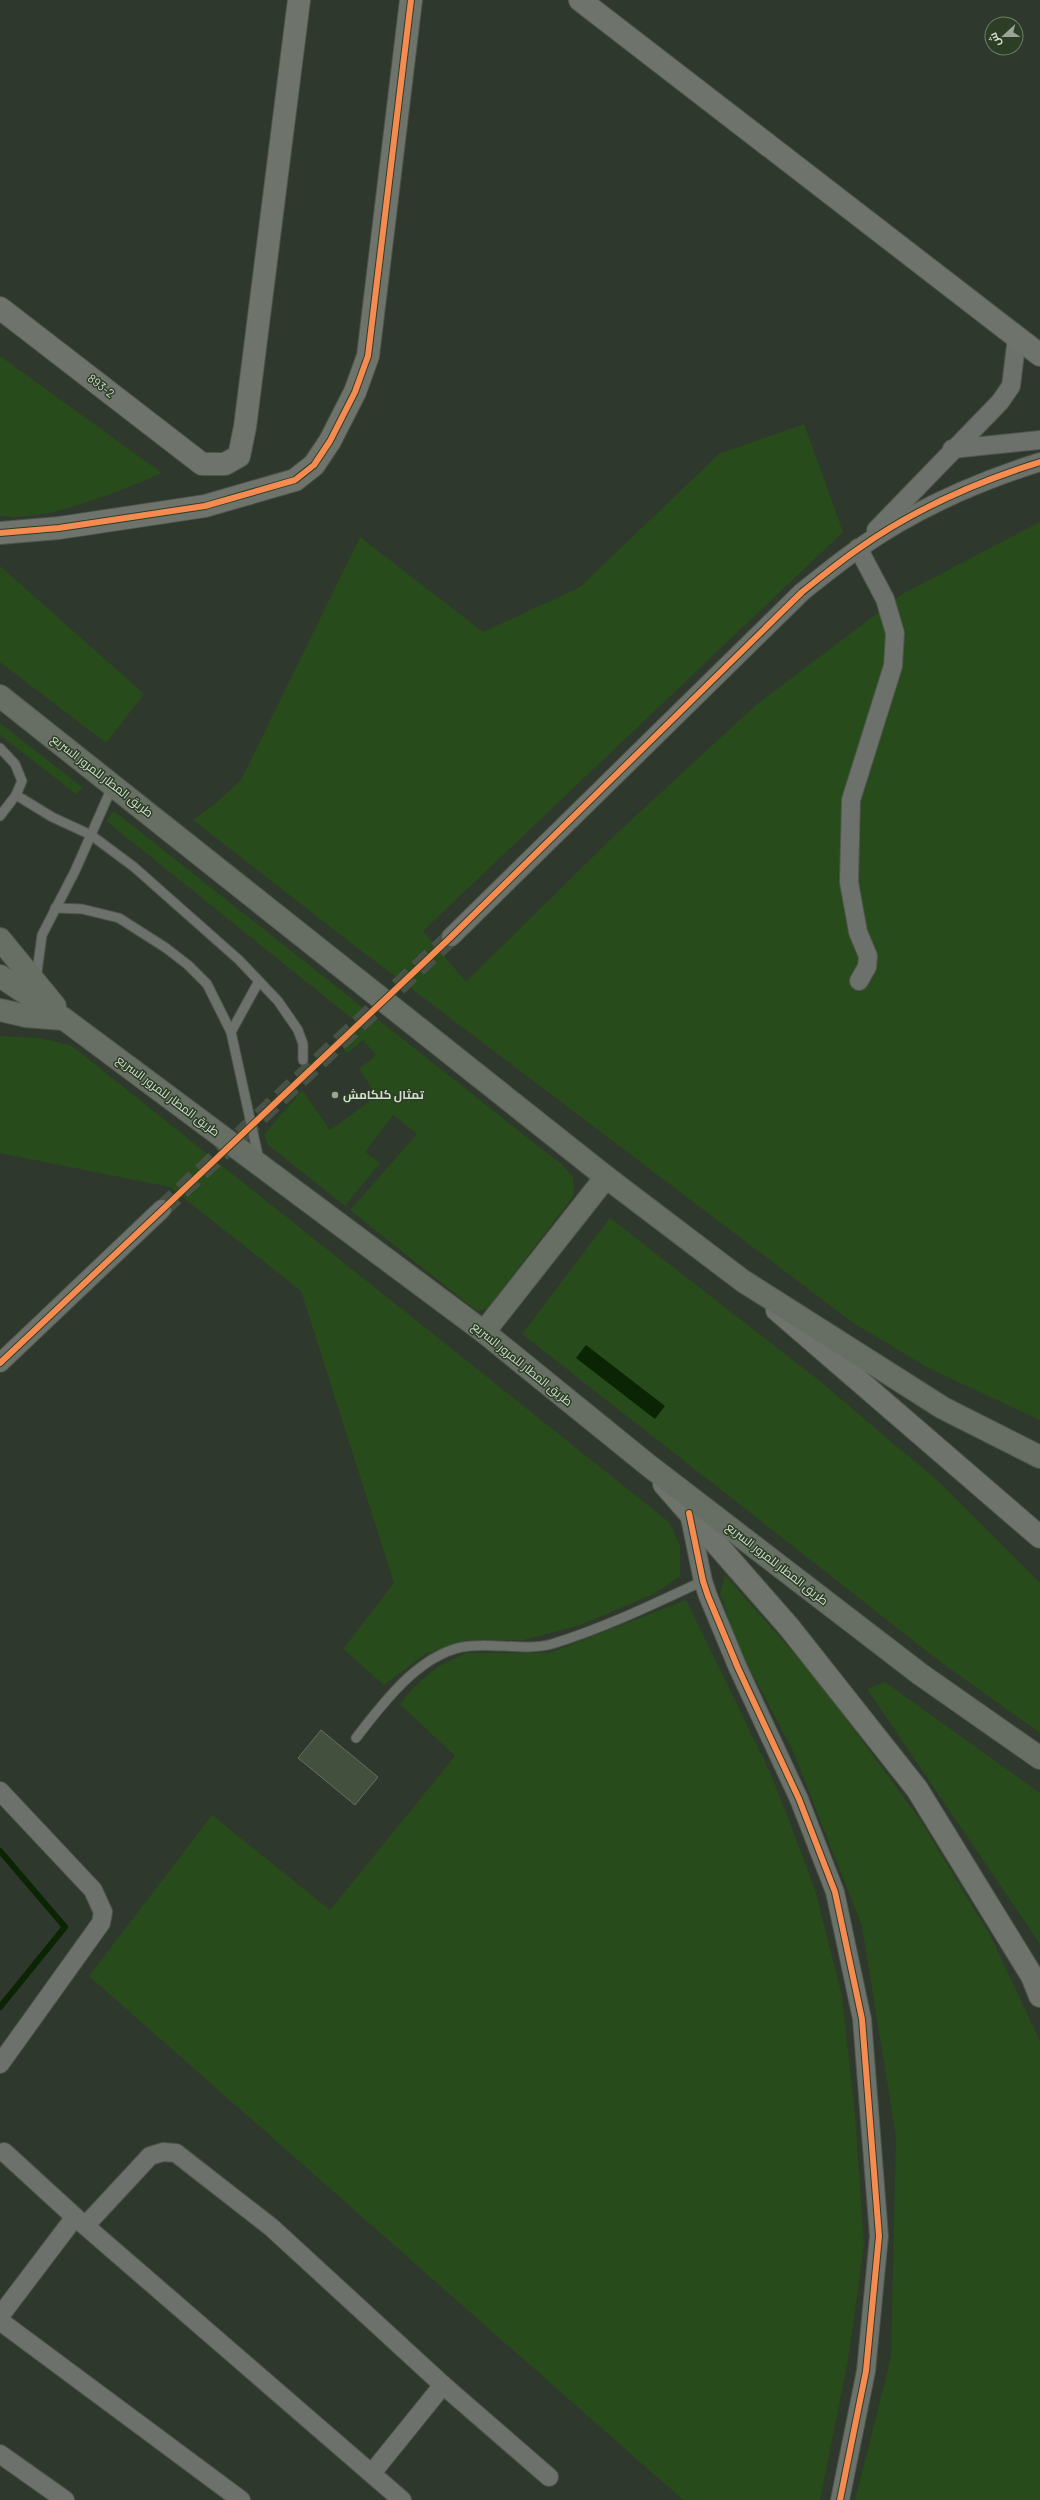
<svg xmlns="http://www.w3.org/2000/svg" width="1040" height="2500" font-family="Barlow,Cairo,sans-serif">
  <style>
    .green { fill: #284b1b }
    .water { fill: #0b2404 }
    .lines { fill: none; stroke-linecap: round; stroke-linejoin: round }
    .stream { stroke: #0b2404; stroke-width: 6 }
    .building { fill: #42503d; stroke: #676e64 }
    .street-tunnel { stroke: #485145; stroke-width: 18; stroke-dasharray: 18 9; stroke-linecap: butt }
    .lane-casing { stroke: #4e554b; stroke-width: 11 }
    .street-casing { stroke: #4e554b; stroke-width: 20 }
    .secondary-casing { stroke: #4e554b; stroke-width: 24 }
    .highway-casing { stroke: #4e554b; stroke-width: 24 }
    .lane { stroke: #6c716b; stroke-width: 9 }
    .street { stroke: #6c716b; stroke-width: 18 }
    .secondary { stroke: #6e746c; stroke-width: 22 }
    .highway { stroke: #676f65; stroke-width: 22 }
    .cycleway-casing { stroke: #2c3e26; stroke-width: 8 }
    .cycleway { stroke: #f68b52; stroke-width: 6 }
    .poi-dot { fill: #9aa597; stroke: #2c3e26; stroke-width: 1.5 }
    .labels { text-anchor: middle; stroke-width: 3; stroke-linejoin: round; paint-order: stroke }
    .street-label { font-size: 12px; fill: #d4dfd1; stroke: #2c3e26 }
    .poi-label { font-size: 12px; font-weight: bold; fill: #d4dfd1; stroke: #2c3e26; text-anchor: start }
  </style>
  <rect width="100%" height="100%" fill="#2f382c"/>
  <g class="green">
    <path d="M0,356L162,473C118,491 47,523 0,516Z"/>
    <polygon points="804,424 843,532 423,931 466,982 617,833 756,705 904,593 1040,522 1040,1420 930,1369 852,1322 351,943 193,820 216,803 241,780 360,537 483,632 580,587 719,454"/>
    <polygon points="0,566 144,694 106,743 0,662"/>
    <polygon points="0,723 83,788 76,794 0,735"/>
    <polygon points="114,811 561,1164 573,1177 574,1195 488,1308 477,1311 350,1210 417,1134 393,1115 365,1152 380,1163 345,1206 268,1145 264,1135 302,1090 330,1130 377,1096 359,1069 376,1055 363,1040 347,1053 338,1040 355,1021 106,821"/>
    <polygon points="0,1036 40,1038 72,1046 669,1522 680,1546 680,1576 654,1594 577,1626 524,1640 467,1640 425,1654 384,1685 343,1649 394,1583 301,1291 170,1187 0,1153"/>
    <polygon points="610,1218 821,1382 940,1483 1040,1583 1040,1733 942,1663 522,1334"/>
    <polygon points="725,1575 820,1683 921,1821 991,1937 1040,2041 1040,2500 855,2500 891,2357 896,2137 862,1926 793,1751 747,1664 733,1631 720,1593"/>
    <polygon points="686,1600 769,1770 787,1815 815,1890 842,1996 855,2115 864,2246 848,2360 820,2500 683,2500 89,1976 212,1815 330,1910 455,1756 400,1704 412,1689 437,1667 466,1653 549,1653"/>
    <polygon points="885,1682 1040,1793 1040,1944 867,1689"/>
  </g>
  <polygon class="water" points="586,1345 665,1406 655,1419 576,1358"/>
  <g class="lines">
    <polyline class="stream" points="0,1851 65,1927 0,2007"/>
  </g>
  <polygon class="building" points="321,1730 378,1777 355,1805 298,1758"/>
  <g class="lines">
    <polyline class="street-tunnel" points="162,1209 451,937"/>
    <g class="lane-casing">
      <g id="lane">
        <polyline points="0,748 15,764 22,781 16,795 0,816"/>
        <polyline points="16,795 52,817 91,835 134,867 239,960 278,1001 298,1030 303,1044 303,1060"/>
        <polyline points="55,908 82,909 119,918 166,948 188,965 207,984 231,1032 259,1160"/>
        <polyline points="36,979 42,935 75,871 113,785"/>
        <polyline points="231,1032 259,981"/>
        <path d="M356,1738C383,1703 422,1650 470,1646C497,1643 526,1651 552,1644C604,1628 654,1604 703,1581"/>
      </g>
    </g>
    <g class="street-casing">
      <g id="street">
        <polyline points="952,449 1040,440"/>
        <polyline points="876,530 1000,402 1011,386 1017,337"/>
        <polyline points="858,548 885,599 895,633 893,666 851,800 849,882 858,932 868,956 867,967 859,981"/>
        <path d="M451,937L802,592C821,577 839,562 858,549C913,510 976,482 1040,462"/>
        <polyline points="0,1363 162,1209"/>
        <polyline points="689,1513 703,1581 708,1596 738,1668 799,1799 835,1892 862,2019 879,2236 866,2371 840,2500"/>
        <polyline points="0,1791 93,1890 103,1912 101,1923 0,2064"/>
        <polyline points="4,2152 75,2217 402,2500"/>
        <polyline points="86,2225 150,2156 163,2152 176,2153 271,2227 443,2385 549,2477"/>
        <polyline points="0,2316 75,2217"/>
        <polyline points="0,2321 241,2500"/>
        <polyline points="0,2454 65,2500"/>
        <polyline points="372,2473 443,2385"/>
      </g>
    </g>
    <g class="secondary-casing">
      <g id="secondary">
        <polyline points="580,0 1040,355"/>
        <polyline points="0,308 202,464 225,464 239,456 245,427 299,0"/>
        <polyline points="0,533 59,528 205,506 295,480 314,465 330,441 355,392 368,356 411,0"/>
        <polyline points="777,1310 1040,1537"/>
        <polyline points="664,1484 789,1627 917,1789 1032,1976 1040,1996"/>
      </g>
    </g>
    <g class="highway-casing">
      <g id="highway">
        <polyline points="0,696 606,1177 743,1281 943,1408 1040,1457"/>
        <polyline points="0,939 55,1006"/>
        <polyline points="0,976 64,1019 484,1332 648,1465 920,1674 1040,1758"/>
        <polyline points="0,1010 26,1016 63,1019"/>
        <polyline points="484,1332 606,1177"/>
      </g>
    </g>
    <use href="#lane" class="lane"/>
    <use href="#street" class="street"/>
    <use href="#secondary" class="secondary"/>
    <use href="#highway" class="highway"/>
    <g class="cycleway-casing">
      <g id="cycleway">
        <polyline points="0,533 59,528 205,506 295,480 314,465 330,441 355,392 368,356 411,0"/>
        <path d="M0,1363L451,937L802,592C821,577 839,562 858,549C913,510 976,482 1040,462"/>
        <polyline points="689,1513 703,1581 708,1596 738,1668 799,1799 835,1892 862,2019 879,2236 866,2371 840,2500"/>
      </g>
    </g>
    <use href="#cycleway" class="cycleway"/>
  </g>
  <circle class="poi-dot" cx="335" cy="1095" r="4"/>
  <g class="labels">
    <g class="street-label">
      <text transform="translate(101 386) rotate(38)" y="4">893-2</text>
      <text transform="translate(102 776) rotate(38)" y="4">طريق المطار للمرور السريع</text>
      <text transform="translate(168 1096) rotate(37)" y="4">طريق المطار للمرور السريع</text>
      <text transform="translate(522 1364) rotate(39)" y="4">طريق المطار للمرور السريع</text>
      <text transform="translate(777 1564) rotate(38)" y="4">طريق المطار للمرور السريع</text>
    </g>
    <g class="poi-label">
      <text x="343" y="1099">تمثال كلكامش</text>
    </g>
  </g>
  <g transform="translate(1004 36) rotate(248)"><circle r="19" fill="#2c3e26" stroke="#6f7e6a"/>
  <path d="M0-3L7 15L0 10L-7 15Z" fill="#9aa597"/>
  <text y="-6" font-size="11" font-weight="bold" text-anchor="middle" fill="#d4dfd1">ش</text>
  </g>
</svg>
